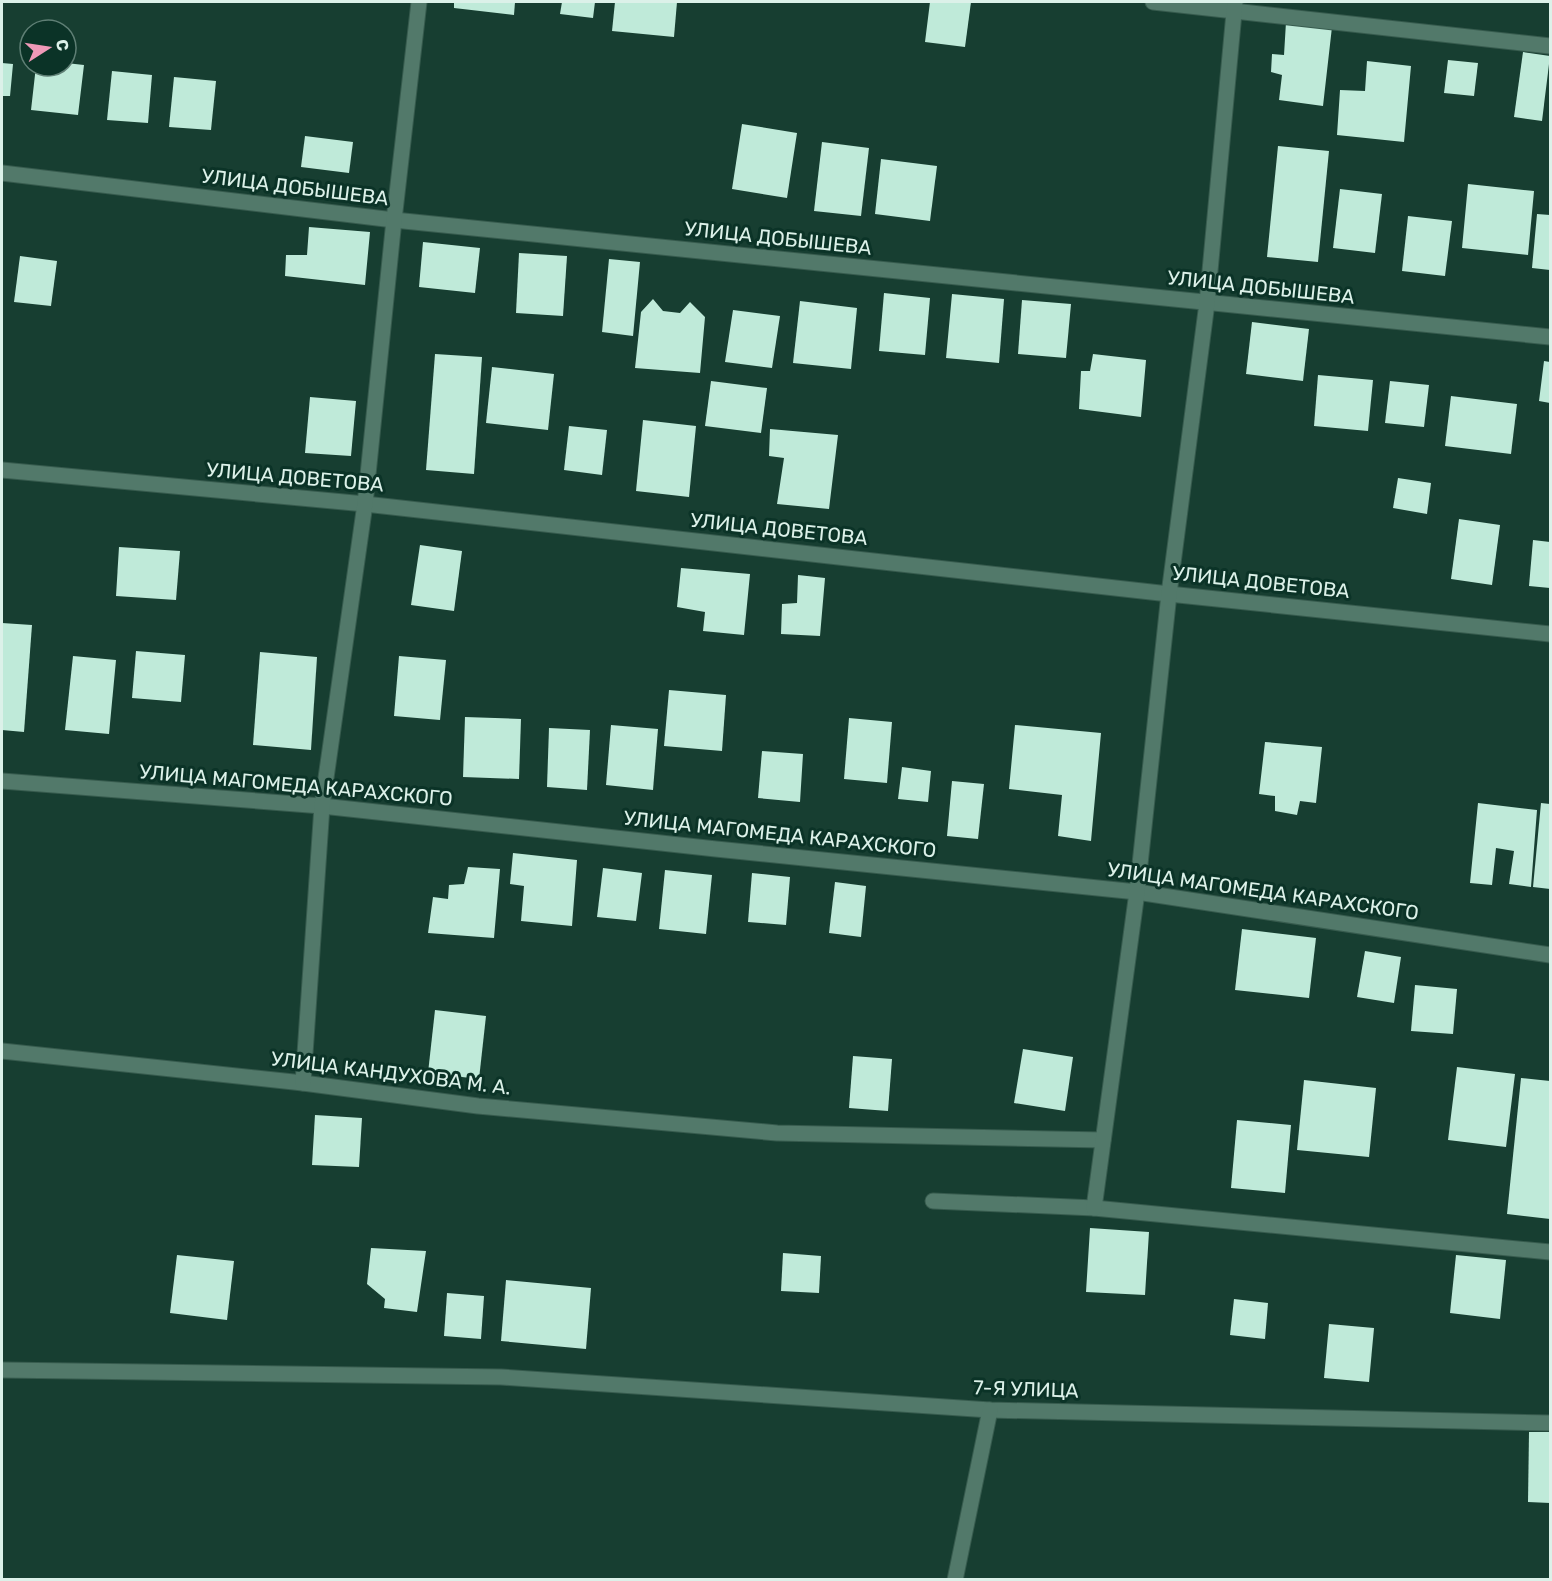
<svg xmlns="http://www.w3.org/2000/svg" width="1552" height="1581" font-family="Rubik,sans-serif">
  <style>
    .building { fill: #bfead9 }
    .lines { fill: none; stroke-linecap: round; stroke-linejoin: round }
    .minor-casing { stroke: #375b4e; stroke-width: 17 }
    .minor { stroke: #52796a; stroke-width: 15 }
    .labels { text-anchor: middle; stroke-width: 6; stroke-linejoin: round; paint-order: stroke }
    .street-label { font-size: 20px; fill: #dcf1e9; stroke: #0b3327 }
  </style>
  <rect width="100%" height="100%" fill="#173e31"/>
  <g class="building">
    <polygon points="454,2 515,2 514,15 454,8"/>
    <polygon points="562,2 595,2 593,18 560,14"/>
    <polygon points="615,2 677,2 674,37 612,31"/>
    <polygon points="930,2 971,2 965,47 925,42"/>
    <polygon points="1286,22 1332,27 1323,106 1279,100 1282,75 1271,72 1272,54 1284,55"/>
    <polygon points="1523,52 1550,56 1542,121 1514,117"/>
    <polygon points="1448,60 1478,63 1474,96 1444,93"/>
    <polygon points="1367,61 1411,66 1404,142 1337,135 1340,90 1365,91"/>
    <polygon points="2,63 13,64 10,96 2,96"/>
    <polygon points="66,63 84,65 78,115 31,110 36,66 66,66"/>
    <polygon points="112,71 152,75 148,123 107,120"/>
    <polygon points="174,77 216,81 211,130 169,127"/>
    <polygon points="742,124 797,133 787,198 732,189"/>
    <polygon points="305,136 353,142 349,173 301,167"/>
    <polygon points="822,142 869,148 861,216 814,211"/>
    <polygon points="1278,146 1329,151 1318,262 1267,257"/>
    <polygon points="881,159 937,166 930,221 875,214"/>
    <polygon points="1468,184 1534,191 1528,255 1462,248"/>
    <polygon points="1340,189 1382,194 1375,253 1333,248"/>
    <polygon points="1537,214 1550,215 1550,270 1532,268"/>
    <polygon points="1408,216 1452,221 1445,276 1402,271"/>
    <polygon points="309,227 370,232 365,285 285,276 286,255 307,255"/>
    <polygon points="423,242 480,248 475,293 419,287"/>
    <polygon points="519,253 567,256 563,316 516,313"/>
    <polygon points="20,256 57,261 51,306 14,302"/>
    <polygon points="609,259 640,262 633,336 602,332"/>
    <polygon points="884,293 930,298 925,355 879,351"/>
    <polygon points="952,294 1004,299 999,363 946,358"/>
    <polygon points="653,299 663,311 680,313 690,302 705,317 700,373 635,368 641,312"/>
    <polygon points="1022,300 1071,304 1066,358 1018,354"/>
    <polygon points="800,301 857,308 851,369 793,363"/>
    <polygon points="733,310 780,316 772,368 725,362"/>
    <polygon points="1252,322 1309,329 1303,381 1246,374"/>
    <polygon points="435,354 482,357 474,474 426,470"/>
    <polygon points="1093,354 1146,360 1141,417 1079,409 1081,371 1090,371"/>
    <polygon points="1544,361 1550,362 1550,403 1539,401"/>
    <polygon points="492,367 554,374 548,430 486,423"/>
    <polygon points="1318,375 1373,380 1368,431 1314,426"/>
    <polygon points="711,381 767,388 761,433 705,426"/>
    <polygon points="1390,381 1429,385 1424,427 1385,423"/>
    <polygon points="1451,396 1517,404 1511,454 1445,446"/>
    <polygon points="310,397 356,401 351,456 305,453"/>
    <polygon points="643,420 696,426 689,497 636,491"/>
    <polygon points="569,426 607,430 602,475 564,470"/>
    <polygon points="770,429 838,435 829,509 777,504 784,458 769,456"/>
    <polygon points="1398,478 1431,483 1427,514 1393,508"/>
    <polygon points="1459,519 1500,525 1492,585 1451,579"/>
    <polygon points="1533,540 1550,542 1550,588 1529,586"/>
    <polygon points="420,545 462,551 454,611 411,605"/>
    <polygon points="119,547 180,551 176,600 116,596"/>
    <polygon points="681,568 750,574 744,635 703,631 705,612 677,607"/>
    <polygon points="798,575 825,578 820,636 781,634 782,604 797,603"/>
    <polygon points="2,623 32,625 24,732 2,730"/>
    <polygon points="136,651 185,655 181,702 132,698"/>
    <polygon points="260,652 317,657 311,750 253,745"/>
    <polygon points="73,656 116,660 109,734 65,730"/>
    <polygon points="399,656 446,660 440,720 394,716"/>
    <polygon points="669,690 726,695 722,751 664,746"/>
    <polygon points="465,717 521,719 519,779 463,777"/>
    <polygon points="849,718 892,722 887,783 844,779"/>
    <polygon points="611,725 658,729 653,790 606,785"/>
    <polygon points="1015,725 1101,733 1091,841 1058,836 1062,795 1009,789"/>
    <polygon points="549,728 590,730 587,790 547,787"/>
    <polygon points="1265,742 1322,747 1316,803 1300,801 1297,815 1275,811 1275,796 1259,794"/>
    <polygon points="762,751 803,754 800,802 758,798"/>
    <polygon points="902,767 931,771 928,802 898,799"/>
    <polygon points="952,781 984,784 978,839 947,836"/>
    <polygon points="1478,803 1537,810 1531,887 1509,884 1514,851 1496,848 1492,885 1470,883"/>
    <polygon points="1541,803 1550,804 1550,889 1533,887"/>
    <polygon points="513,853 577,860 572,926 521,921 524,886 510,884"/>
    <polygon points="468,867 500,869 494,938 428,933 433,897 448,899 449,885 464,884"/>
    <polygon points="603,868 642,873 636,921 597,917"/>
    <polygon points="665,870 712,875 706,934 659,929"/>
    <polygon points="752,873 790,877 786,925 748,922"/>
    <polygon points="835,882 866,886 861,937 829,933"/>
    <polygon points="1242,929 1316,938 1309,998 1235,990"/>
    <polygon points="1365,951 1401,957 1394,1003 1357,997"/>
    <polygon points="1415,985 1457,989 1453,1034 1411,1031"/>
    <polygon points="435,1010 486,1016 479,1079 428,1073"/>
    <polygon points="1023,1049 1073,1057 1065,1111 1014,1103"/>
    <polygon points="853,1056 892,1059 888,1111 849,1108"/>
    <polygon points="1457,1067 1515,1074 1506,1147 1448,1140"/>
    <polygon points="1521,1078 1550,1081 1550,1219 1507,1214"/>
    <polygon points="1304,1080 1376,1088 1369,1157 1297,1150"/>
    <polygon points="315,1115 362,1118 359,1167 312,1165"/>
    <polygon points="1237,1120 1291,1125 1285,1193 1231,1188"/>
    <polygon points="1090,1228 1149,1232 1145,1295 1086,1292"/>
    <polygon points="371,1248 426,1251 417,1312 384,1308 385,1299 367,1284"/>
    <polygon points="783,1253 821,1256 819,1293 781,1291"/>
    <polygon points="177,1255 234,1261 227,1320 170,1313"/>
    <polygon points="1456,1255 1506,1260 1500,1319 1450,1313"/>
    <polygon points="506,1280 591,1288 586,1349 501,1341"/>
    <polygon points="447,1293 484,1296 481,1339 444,1336"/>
    <polygon points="1234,1299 1268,1303 1265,1339 1230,1335"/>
    <polygon points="1329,1324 1374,1328 1369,1382 1324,1378"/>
    <polygon points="1529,1432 1550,1432 1550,1503 1528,1502"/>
  </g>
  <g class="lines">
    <g class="minor-casing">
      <g id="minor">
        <polyline points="1153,2 1550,46"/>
        <polyline points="2,173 394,220 1550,337"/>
        <polyline points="2,470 365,504 1169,594 1550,634"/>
        <polyline points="2,781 322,806 716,849 1137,892 1550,955"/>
        <polyline points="2,1051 303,1083 478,1106 777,1133 1103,1140"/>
        <polyline points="303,1083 322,806 365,504 394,220 419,2"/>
        <polyline points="933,1201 1094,1208 1550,1252"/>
        <polyline points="1094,1208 1137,892 1169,594 1207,303 1235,2"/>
        <polyline points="2,1370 501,1377 990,1410 1550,1423"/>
        <polyline points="955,1580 990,1410"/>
      </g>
    </g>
    <use href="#minor" class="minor"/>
  </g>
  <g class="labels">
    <g class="street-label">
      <text transform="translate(295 187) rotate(7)" y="7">УЛИЦА ДОБЫШЕВА</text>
      <text transform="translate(778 238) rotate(6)" y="7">УЛИЦА ДОБЫШЕВА</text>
      <text transform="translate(1261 287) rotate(6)" y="7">УЛИЦА ДОБЫШЕВА</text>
      <text transform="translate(295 477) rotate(5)" y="7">УЛИЦА ДОВЕТОВА</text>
      <text transform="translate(779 529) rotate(6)" y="7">УЛИЦА ДОВЕТОВА</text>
      <text transform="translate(1261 582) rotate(6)" y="7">УЛИЦА ДОВЕТОВА</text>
      <text transform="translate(296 785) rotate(5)" y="7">УЛИЦА МАГОМЕДА КАРАХСКОГО</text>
      <text transform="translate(780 834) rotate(6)" y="7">УЛИЦА МАГОМЕДА КАРАХСКОГО</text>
      <text transform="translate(1263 891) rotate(8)" y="7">УЛИЦА МАГОМЕДА КАРАХСКОГО</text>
      <text transform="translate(391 1073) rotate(7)" y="7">УЛИЦА КАНДУХОВА М. А.</text>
      <text transform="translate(1026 1389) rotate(2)" y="7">7-Я УЛИЦА</text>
    </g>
  </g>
  <rect width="1552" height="1581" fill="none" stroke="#dcf1e9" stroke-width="6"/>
  <g transform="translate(48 48) rotate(78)"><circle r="28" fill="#0b3327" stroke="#5f7f75" stroke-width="1.5"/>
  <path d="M0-4.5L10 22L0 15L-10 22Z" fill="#ef9ab8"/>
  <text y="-9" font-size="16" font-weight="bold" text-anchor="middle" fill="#dcf1e9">С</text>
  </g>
</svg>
